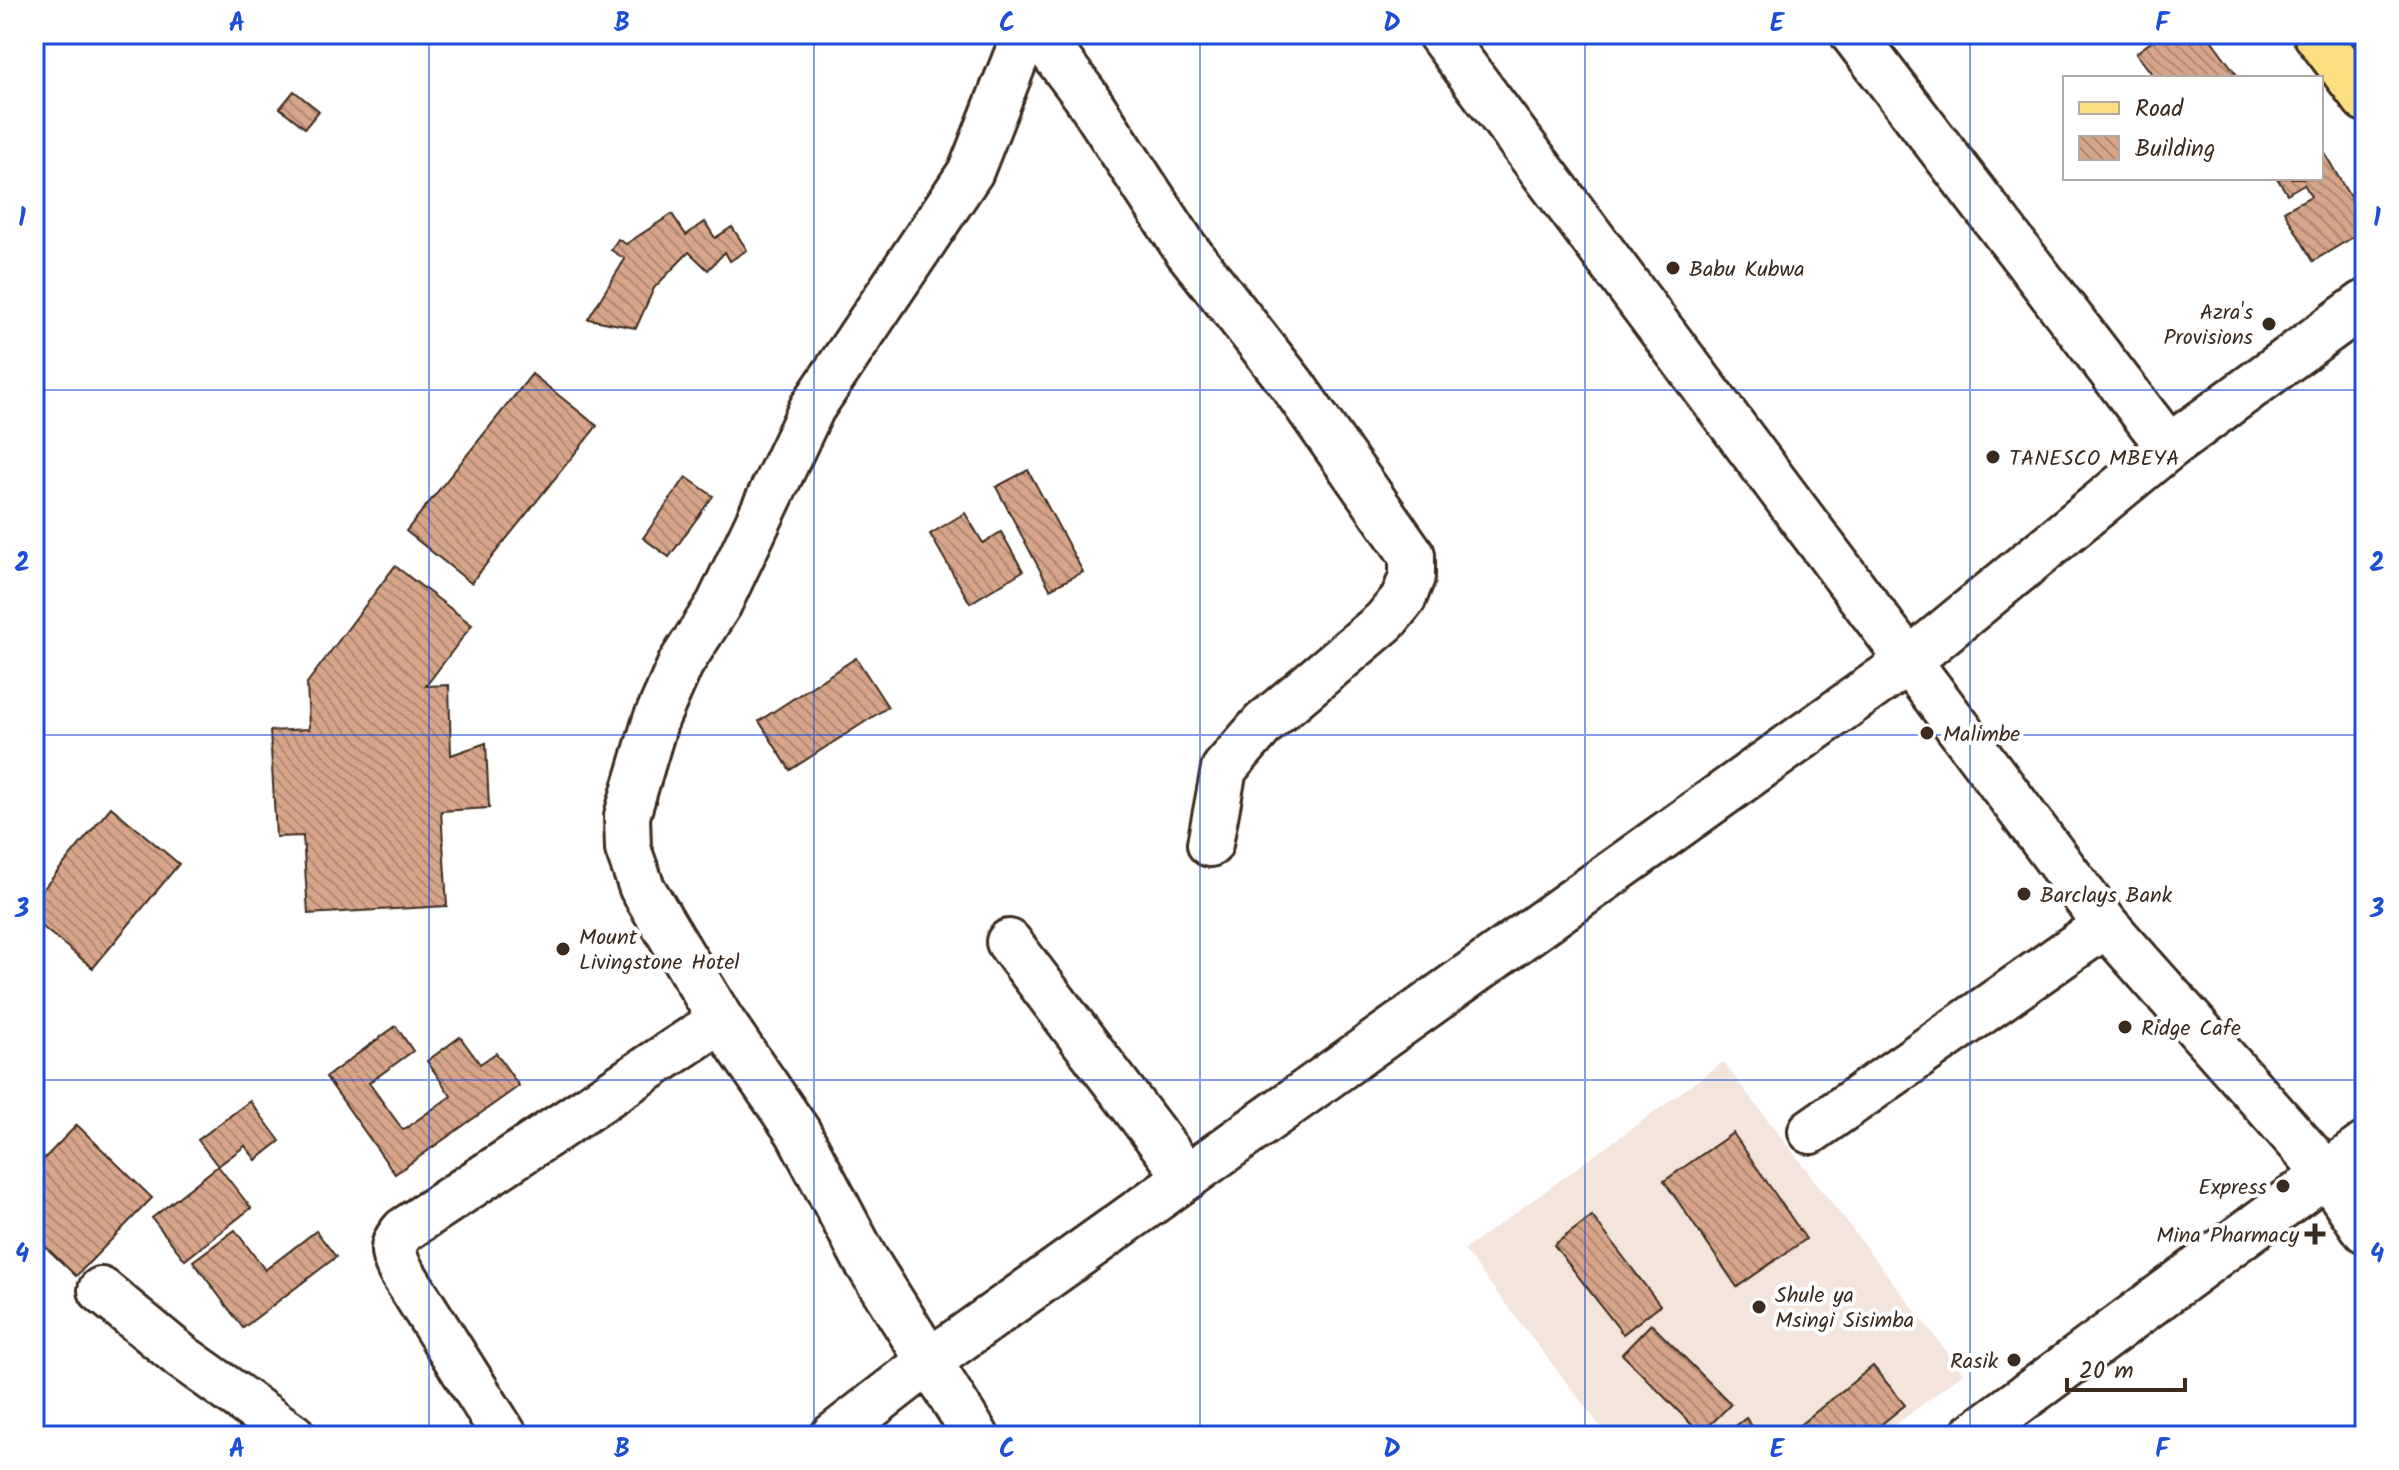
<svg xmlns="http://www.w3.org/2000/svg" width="2399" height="1470" font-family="Kalam,sans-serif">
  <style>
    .built { fill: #f3e4dc }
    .building { fill: url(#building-back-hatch); stroke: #3b2a1e; stroke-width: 2 }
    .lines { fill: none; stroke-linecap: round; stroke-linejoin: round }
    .minor-casing { stroke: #3b2a1e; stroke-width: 50 }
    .major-casing { stroke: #3b2a1e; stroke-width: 50 }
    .minor { stroke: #fff; stroke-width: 44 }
    .major { stroke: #fce080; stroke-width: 44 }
    .grid { fill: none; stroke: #1d4ed8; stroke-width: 2; stroke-opacity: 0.55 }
    .poi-dot { fill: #3b2a1e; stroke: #fff; stroke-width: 3 }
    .labels { text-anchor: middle; stroke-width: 8; stroke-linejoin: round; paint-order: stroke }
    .poi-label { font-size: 22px; fill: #3b2a1e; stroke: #fff; text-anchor: start }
    .neatline { fill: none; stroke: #1d4ed8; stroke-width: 3 }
    .grid-label { font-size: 26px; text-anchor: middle; font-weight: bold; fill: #1d4ed8 }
  </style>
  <defs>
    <pattern id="building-back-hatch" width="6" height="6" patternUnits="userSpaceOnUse" patternTransform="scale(2)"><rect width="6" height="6" fill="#d7a68a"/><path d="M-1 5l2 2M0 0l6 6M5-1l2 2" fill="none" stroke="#b08770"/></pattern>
  </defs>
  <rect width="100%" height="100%" fill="#fff"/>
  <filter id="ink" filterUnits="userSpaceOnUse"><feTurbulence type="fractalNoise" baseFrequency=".0125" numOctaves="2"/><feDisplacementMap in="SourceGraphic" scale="16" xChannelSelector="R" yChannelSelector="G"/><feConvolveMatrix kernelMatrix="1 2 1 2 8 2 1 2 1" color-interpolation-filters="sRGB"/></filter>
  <g filter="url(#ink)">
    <polygon class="built" points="1723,1062 1963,1373 1881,1436 1608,1436 1464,1250"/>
    <g class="building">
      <polygon points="2162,34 2207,34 2239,78 2155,78 2136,53"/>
      <polygon points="294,91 319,111 305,128 280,108"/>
      <polygon points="2321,147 2365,223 2365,230 2313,261 2284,211 2311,196 2304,184 2287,194 2277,178 2321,178"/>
      <polygon points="672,214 686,235 705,222 715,238 732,227 747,250 730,261 725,252 708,270 689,252 654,288 636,328 588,319 625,259 611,250 618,239 626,244"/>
      <polygon points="532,374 597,426 471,583 406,531"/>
      <polygon points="1028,470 1083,572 1050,589 996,487"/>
      <polygon points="686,477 713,496 669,557 643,538"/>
      <polygon points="965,513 983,543 1001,532 1023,571 970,603 930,534"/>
      <polygon points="395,566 472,625 426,686 449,685 451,755 486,743 489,808 441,811 447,906 308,914 303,836 276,837 270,731 309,729 307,683"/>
      <polygon points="856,658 888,707 790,770 759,721"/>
      <polygon points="111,807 179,864 93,968 34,920 34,900"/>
      <polygon points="396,1026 413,1051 369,1083 403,1130 451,1096 427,1061 460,1037 480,1064 496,1053 519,1086 395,1174 326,1077"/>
      <polygon points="250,1101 280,1141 256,1160 245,1146 218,1166 198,1140"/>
      <polygon points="77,1125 152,1198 76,1276 34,1236 34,1169"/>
      <polygon points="1733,1133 1806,1239 1737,1287 1664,1181"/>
      <polygon points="218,1166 251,1208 185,1260 152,1218"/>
      <polygon points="1592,1216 1660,1305 1623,1334 1554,1245"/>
      <polygon points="235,1230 265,1270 316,1231 336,1257 243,1328 193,1261"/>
      <polygon points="1651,1324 1731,1404 1701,1434 1622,1354"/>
      <polygon points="1873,1366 1905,1405 1867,1436 1786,1436"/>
      <polygon points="1746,1418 1760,1436 1723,1436"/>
    </g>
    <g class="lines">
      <g class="minor-casing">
        <g id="minor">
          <polyline points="1039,34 1085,95 1185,248 1291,383 1412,555 1412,577 1403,599 1385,621 1264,723 1224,769 1210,844"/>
          <polyline points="1440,34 2106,925 2327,1174 2365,1230"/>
          <polyline points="1853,34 2169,447"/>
          <polyline points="1009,942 1187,1177"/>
          <polyline points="1811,1131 2106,925"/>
          <polyline points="101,1290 182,1357 293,1436"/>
          <path d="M505,1436L401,1271C392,1254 390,1245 404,1230L721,1020"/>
          <polyline points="833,1436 927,1363 1910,660 2169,447 2365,303"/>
          <polyline points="976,1436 865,1259 798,1132 721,1020 642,888 628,849 627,816 655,722 681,663 719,604 812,408 971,171 1025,34"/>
          <polyline points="1972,1436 2365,1145"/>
        </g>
      </g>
      <g class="major-casing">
        <polyline id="major" points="2316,34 2365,99"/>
      </g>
      <use href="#minor" class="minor"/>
      <use href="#major" class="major"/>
    </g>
  </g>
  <path class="grid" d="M429,34V1436M814,34V1436M1200,34V1436M1585,34V1436M1970,34V1436M34,390H2365M34,735H2365M34,1080H2365"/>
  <g class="poi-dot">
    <circle cx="1673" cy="268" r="8"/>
    <circle cx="2269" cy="324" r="8"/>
    <circle cx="1993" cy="457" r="8"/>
    <circle cx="1927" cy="733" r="8"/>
    <circle cx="2024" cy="894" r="8"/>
    <circle cx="563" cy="949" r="8"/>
    <circle cx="2125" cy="1027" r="8"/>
    <circle cx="2283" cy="1186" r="8"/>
    <path d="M2311 1222h8v8h8v8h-8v8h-8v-8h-8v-8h8z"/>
    <circle cx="1759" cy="1307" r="8"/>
    <circle cx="2014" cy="1360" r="8"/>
  </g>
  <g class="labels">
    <g class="poi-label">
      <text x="1689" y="276">Babu Kubwa</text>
      <text x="2253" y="319" text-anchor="end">Azra's<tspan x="2253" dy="25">Provisions</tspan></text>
      <text x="2009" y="465">TANESCO MBEYA</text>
      <text x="1943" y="741">Malimbe</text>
      <text x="2040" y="902">Barclays Bank</text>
      <text x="579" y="944">Mount<tspan x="579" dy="25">Livingstone Hotel</tspan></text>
      <text x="2141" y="1035">Ridge Cafe</text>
      <text x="2267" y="1194" text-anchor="end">Express</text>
      <text x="2299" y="1242" text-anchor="end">Mina Pharmacy</text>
      <text x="1775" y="1302">Shule ya<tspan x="1775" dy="25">Msingi Sisimba</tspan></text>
      <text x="1998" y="1368" text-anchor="end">Rasik</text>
    </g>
  </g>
  <rect width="2399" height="1470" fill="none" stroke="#fff" stroke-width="88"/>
  <rect x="2063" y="76" width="260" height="104" fill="#ffffff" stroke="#b1aaa5" stroke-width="2"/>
  <rect x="2079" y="102" width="40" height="12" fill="#fce080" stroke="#b1aaa5" stroke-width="2"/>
  <text x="2135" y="116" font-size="24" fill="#3b2a1e">Road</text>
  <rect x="2079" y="136" width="40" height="24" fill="url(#building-back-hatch)" stroke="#b1aaa5" stroke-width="2"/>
  <text x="2135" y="156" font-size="24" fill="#3b2a1e">Building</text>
  <path d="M2067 1378v12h118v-12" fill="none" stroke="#3b2a1e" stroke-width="4"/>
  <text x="2079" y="1378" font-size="24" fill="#3b2a1e" stroke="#ffffff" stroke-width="6" paint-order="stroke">20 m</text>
  <rect x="44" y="44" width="2311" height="1382" class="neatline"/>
  <g class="grid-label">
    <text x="237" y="31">A</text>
    <text x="622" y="31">B</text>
    <text x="1007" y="31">C</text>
    <text x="1392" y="31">D</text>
    <text x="1777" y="31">E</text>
    <text x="2162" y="31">F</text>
    <text x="22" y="226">1</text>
    <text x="2377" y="226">1</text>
    <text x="22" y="571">2</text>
    <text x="2377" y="571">2</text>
    <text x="22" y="917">3</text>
    <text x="2377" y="917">3</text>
    <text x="22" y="1262">4</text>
    <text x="2377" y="1262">4</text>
    <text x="237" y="1457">A</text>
    <text x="622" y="1457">B</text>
    <text x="1007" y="1457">C</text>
    <text x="1392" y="1457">D</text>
    <text x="1777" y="1457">E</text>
    <text x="2162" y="1457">F</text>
  </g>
</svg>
